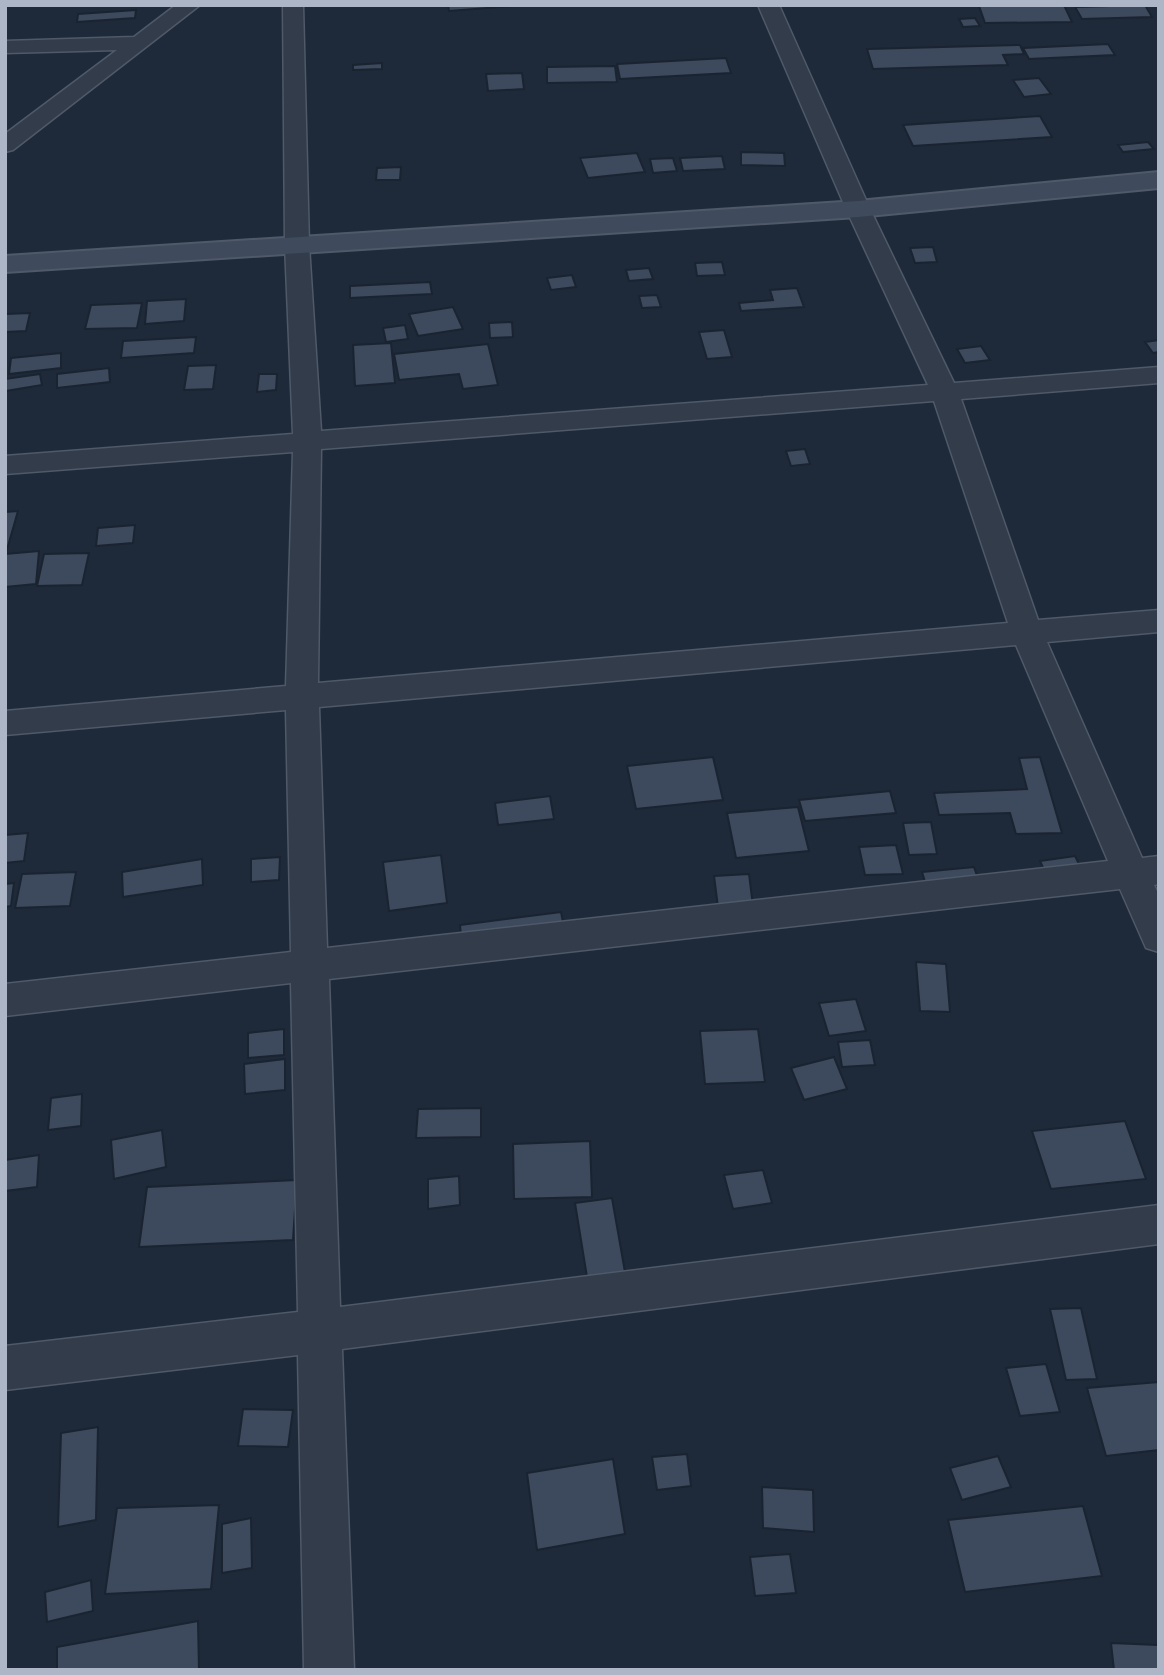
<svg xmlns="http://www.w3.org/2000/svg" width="1164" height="1675" font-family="Helvetica,sans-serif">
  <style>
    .building { fill: #3d495c; stroke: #1a2330; stroke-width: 2 }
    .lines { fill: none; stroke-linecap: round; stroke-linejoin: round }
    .street-casing { stroke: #4f5968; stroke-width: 3 }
    .secondary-casing { stroke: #4f5968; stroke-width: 4 }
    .street { fill: #323c4a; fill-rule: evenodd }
    .secondary { fill: #3f4a5d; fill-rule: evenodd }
  </style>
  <rect width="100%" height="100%" fill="#1e2a3a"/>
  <g class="building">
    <polygon points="448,5 528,5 449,11"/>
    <polygon points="1064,5 1072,22 985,23 979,6"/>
    <polygon points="1145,5 1152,17 1082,19 1075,7"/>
    <polygon points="136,10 135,18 77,22 78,14"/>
    <polygon points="975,18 980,26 963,27 959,19"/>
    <polygon points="1108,44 1115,55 1029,59 1023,48"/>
    <polygon points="1020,45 1024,54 1003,55 1008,65 873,69 867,49"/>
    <polygon points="726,58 731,73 620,79 617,64"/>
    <polygon points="382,63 382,69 353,70 353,65"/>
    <polygon points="615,66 617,82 547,83 547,67"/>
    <polygon points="522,73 524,89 488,91 486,74"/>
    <polygon points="1039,78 1051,94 1024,97 1013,80"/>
    <polygon points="1040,116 1052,137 913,146 903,125"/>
    <polygon points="1148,142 1154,149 1123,152 1118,145"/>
    <polygon points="741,152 784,153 785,166 741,165"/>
    <polygon points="637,153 645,172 588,178 580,158"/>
    <polygon points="722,156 725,169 683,171 680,158"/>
    <polygon points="673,158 677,171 653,173 650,159"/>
    <polygon points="401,167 400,180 376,180 377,168"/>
    <polygon points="933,247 937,262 915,263 910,248"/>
    <polygon points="722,262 725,275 697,276 695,263"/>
    <polygon points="649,268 653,279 629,281 626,270"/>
    <polygon points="572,275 576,287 551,290 547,278"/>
    <polygon points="430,282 432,294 350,298 350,286"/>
    <polygon points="797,288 804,307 741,311 739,303 773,300 770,290"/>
    <polygon points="657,295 661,307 642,308 639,296"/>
    <polygon points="186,299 184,321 145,324 147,301"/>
    <polygon points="142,303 137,328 85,329 91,305"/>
    <polygon points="453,307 463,329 418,336 409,314"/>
    <polygon points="30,313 26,331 5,332 5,314"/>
    <polygon points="512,322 513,337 490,338 489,323"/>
    <polygon points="405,325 408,339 386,342 383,328"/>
    <polygon points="724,330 732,357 707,359 699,332"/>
    <polygon points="196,337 194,353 121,358 123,341"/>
    <polygon points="1159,340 1159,352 1153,353 1145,342"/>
    <polygon points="391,343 395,383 355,386 353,345"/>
    <polygon points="488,344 498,385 463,389 459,374 399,380 394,354"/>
    <polygon points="981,346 990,360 965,363 957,349"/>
    <polygon points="61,353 61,368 9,374 11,358"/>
    <polygon points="216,365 213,389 184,390 188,366"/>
    <polygon points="109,368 110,382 57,388 57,374"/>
    <polygon points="40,374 42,385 6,391 5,379"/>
    <polygon points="259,374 277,374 276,390 257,392"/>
    <polygon points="805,449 810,464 791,466 786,451"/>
    <polygon points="18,511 6,553 5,553 5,512"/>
    <polygon points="135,525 133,543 96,546 98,528"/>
    <polygon points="39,551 36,584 5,587 5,554"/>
    <polygon points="89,553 82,585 37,586 44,554"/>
    <polygon points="713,757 723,800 636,809 627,766"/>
    <polygon points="1040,757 1062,833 1016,834 1010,813 939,815 934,793 1027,789 1019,758"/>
    <polygon points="890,791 896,813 805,821 799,800"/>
    <polygon points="550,796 554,819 498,825 495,803"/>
    <polygon points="798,807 809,851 736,858 727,813"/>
    <polygon points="931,822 937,854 909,855 903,823"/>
    <polygon points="28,833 24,861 5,863 5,835"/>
    <polygon points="896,845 903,874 865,875 859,847"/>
    <polygon points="441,855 447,903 389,911 383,862"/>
    <polygon points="1075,856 1088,882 1052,887 1040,861"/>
    <polygon points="280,857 279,880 251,882 251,859"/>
    <polygon points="202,859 203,885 123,897 122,872"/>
    <polygon points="974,867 982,890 929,895 922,872"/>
    <polygon points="76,872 70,906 15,908 22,874"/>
    <polygon points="749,874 754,914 719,915 714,876"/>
    <polygon points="14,883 11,906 5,907 5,884"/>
    <polygon points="561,912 565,932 462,946 460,925"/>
    <polygon points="916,962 946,964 950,1012 920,1011"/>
    <polygon points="856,999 866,1031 829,1036 819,1003"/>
    <polygon points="284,1029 284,1055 248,1058 248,1033"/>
    <polygon points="758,1029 765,1082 705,1084 700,1031"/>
    <polygon points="870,1040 875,1065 842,1067 838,1042"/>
    <polygon points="834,1057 847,1089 804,1100 791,1068"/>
    <polygon points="285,1059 285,1090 245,1094 244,1064"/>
    <polygon points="82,1094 81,1126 48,1130 51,1098"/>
    <polygon points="481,1108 481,1137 416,1138 418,1109"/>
    <polygon points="1125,1121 1146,1179 1051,1189 1032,1131"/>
    <polygon points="162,1130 166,1167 114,1179 111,1140"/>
    <polygon points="590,1141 592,1197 514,1199 513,1144"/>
    <polygon points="39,1155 37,1187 5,1191 5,1160"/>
    <polygon points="763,1170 772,1203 733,1209 724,1175"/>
    <polygon points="459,1176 460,1205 428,1209 428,1179"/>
    <polygon points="297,1180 293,1240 139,1247 147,1187"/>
    <polygon points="612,1198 625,1272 587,1277 575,1203"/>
    <polygon points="1081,1308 1097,1379 1066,1380 1050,1309"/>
    <polygon points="1046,1364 1060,1412 1020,1416 1006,1368"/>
    <polygon points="1159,1382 1159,1450 1106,1456 1087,1388"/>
    <polygon points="243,1409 293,1410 288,1447 238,1446"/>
    <polygon points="98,1427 96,1520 58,1527 61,1433"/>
    <polygon points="687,1454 691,1486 657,1490 652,1457"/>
    <polygon points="998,1456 1011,1487 962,1500 950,1468"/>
    <polygon points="613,1459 625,1534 537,1550 527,1473"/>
    <polygon points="762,1487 813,1490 814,1532 763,1528"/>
    <polygon points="219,1505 211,1589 105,1594 117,1508"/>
    <polygon points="1083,1506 1102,1576 965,1592 948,1520"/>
    <polygon points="251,1518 252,1568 222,1573 222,1524"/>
    <polygon points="790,1554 796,1593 755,1596 750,1557"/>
    <polygon points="91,1580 93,1611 47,1622 45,1592"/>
    <polygon points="198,1621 199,1670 57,1670 57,1647"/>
    <polygon points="1111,1643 1158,1645 1159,1670 1114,1670"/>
  </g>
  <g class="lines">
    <g class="street-casing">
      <g id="street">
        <polygon points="176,5 200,5 13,150 5,152 5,134 117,50 5,53 5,41 134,37"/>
        <path d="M283,5H303L309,245L321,431L928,385L846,209L758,5H779L870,209L954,383L1159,367V383L961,399L1038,620L1159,610V632L1047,642L1142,858L1159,856V884L1154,885L1159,895V952L1146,948L1120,889L329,979L340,1307L1159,1205V1244L342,1349L354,1670H304L298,1355L5,1390V1346L298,1312L291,983L5,1016V984L291,952L286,710L5,735V711L286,686L293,452L5,474V456L293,434L285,245ZM934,401L1008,623L318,683L321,449ZM1016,645L1108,861L327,948L319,707Z"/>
      </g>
    </g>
    <g class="secondary-casing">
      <polygon id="secondary" points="1159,172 1159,188 858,217 5,272 5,256 858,201"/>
    </g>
    <use href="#street" class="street"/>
    <use href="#secondary" class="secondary"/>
  </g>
  <rect width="1164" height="1675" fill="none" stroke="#acb6c7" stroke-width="14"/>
</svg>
